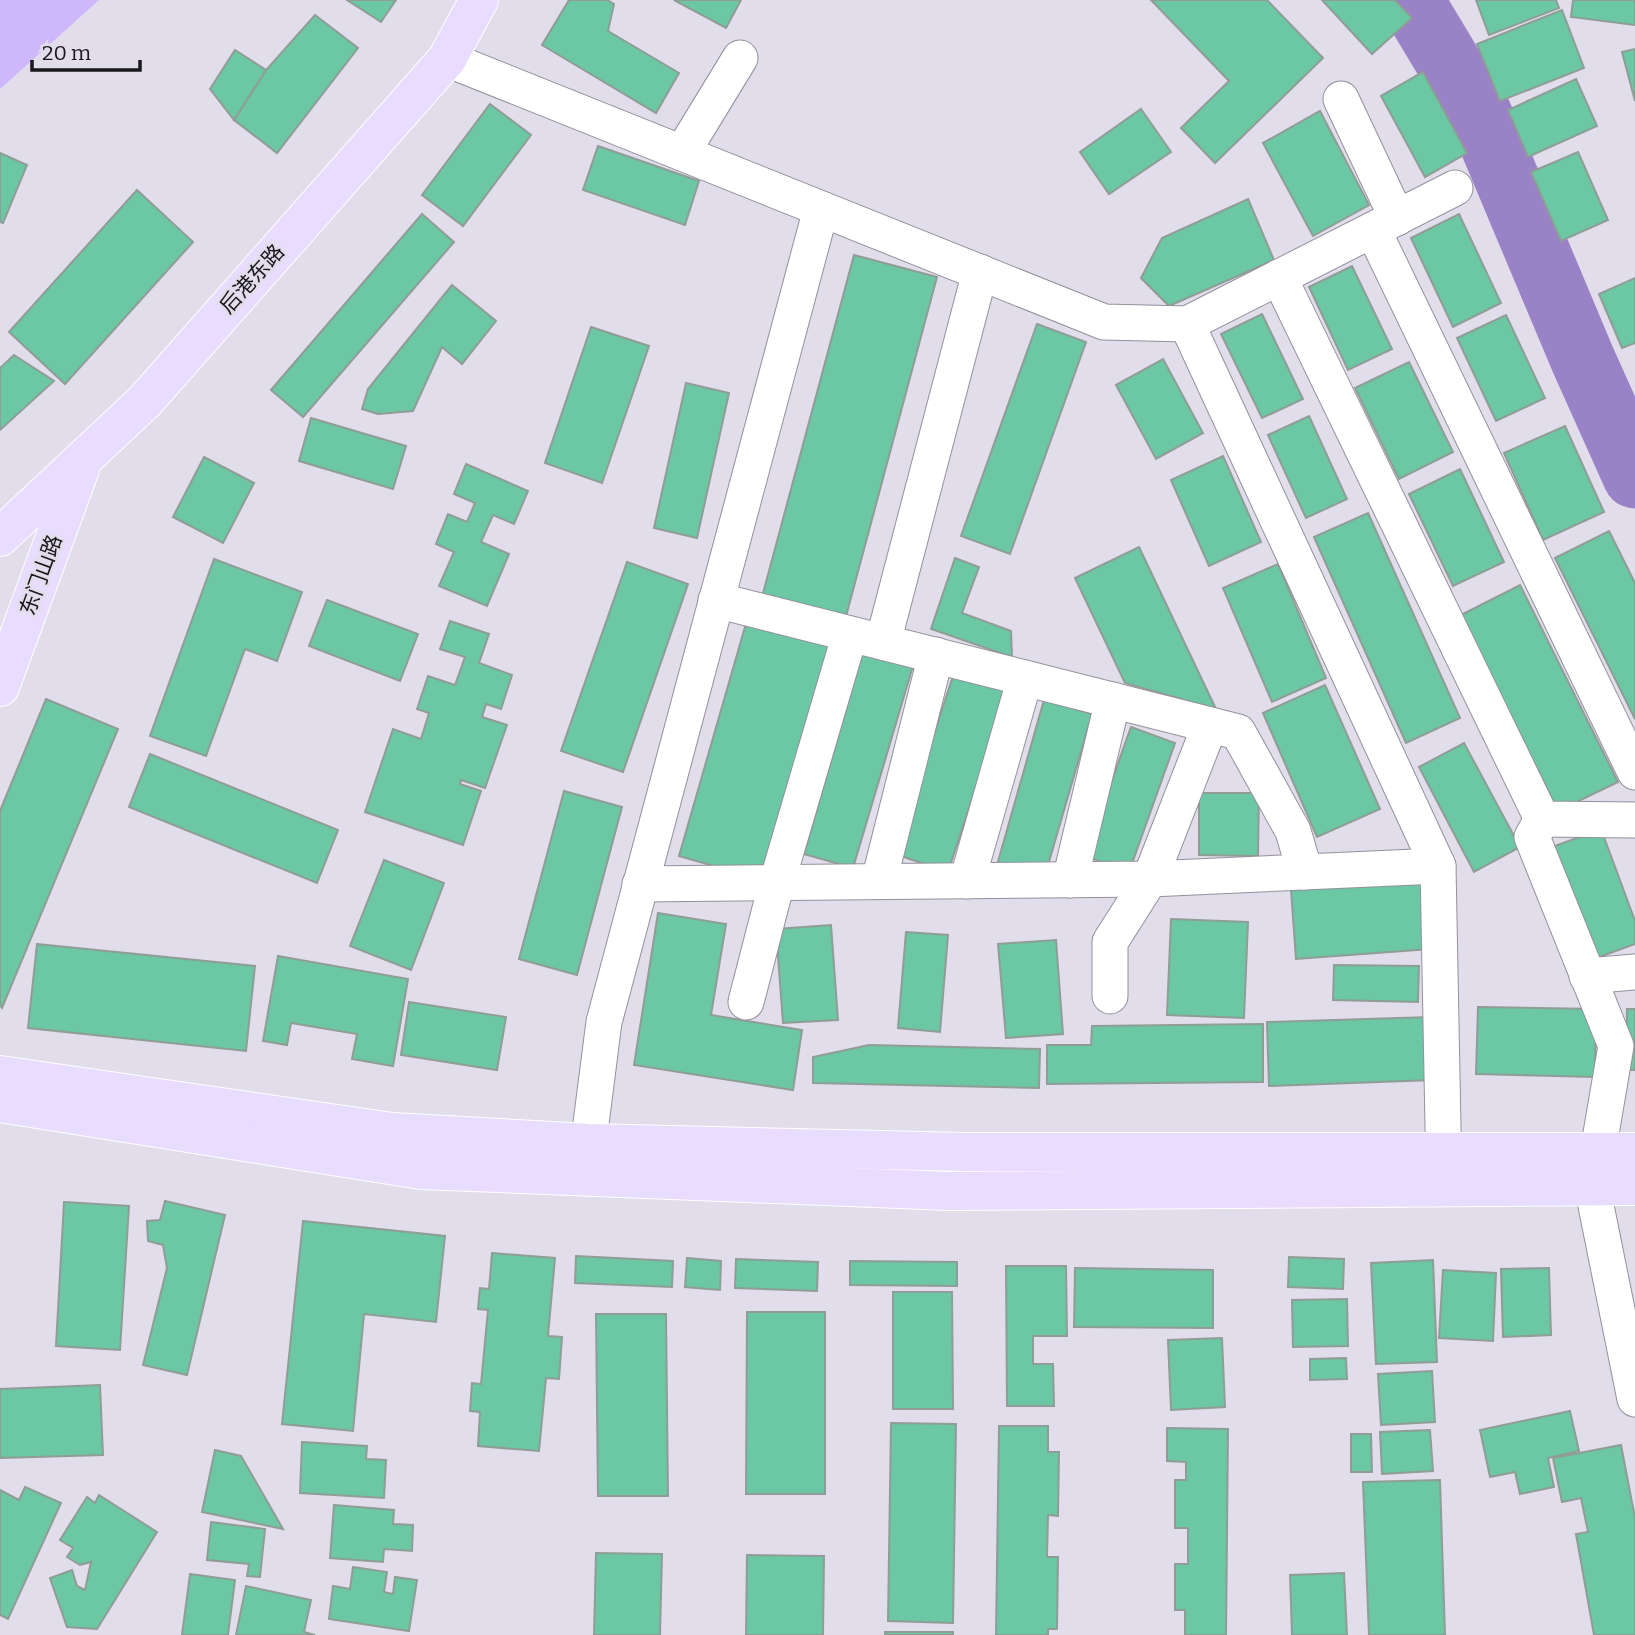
<svg xmlns="http://www.w3.org/2000/svg" width="1635" height="1635" font-family="Bitter,'Noto Sans SC',serif">
  <style>
    .green { fill: #ceb7fb }
    .lines { fill: none; stroke-linecap: round; stroke-linejoin: round }
    .river { stroke: #9a82c7; stroke-width: 65 }
    .building { fill: #6bc7a4; stroke: #8f9d96; stroke-width: 2 }
    .minor-casing { stroke: #94909c; stroke-width: 37 }
    .major-casing { stroke: #fff; stroke-width: 40 }
    .minor { stroke: #fff; stroke-width: 35 }
    .major { stroke: #e8ddfe; stroke-width: 38 }
    .labels { text-anchor: middle; stroke-width: 5; stroke-linejoin: round; paint-order: stroke }
    .street-label { font-size: 21px; fill: #19171c; stroke: #e1ddeb }
  </style>
  <rect width="100%" height="100%" fill="#e1ddeb"/>
  <polygon class="green" points="0,0 99,0 0,89"/>
  <g class="lines">
    <polyline class="river" points="1411,0 1480,115 1583,360 1635,476"/>
  </g>
  <g class="building">
    <polygon points="347,0 396,0 381,22"/>
    <polygon points="569,0 607,0 614,4 608,31 679,73 656,113 542,45"/>
    <polygon points="674,0 741,0 726,28"/>
    <polygon points="1151,0 1267,0 1323,58 1215,163 1181,128 1229,81"/>
    <polygon points="1322,0 1395,0 1412,18 1372,54"/>
    <polygon points="1476,0 1556,0 1559,8 1489,35"/>
    <polygon points="1573,0 1635,0 1635,25 1571,17"/>
    <polygon points="1562,10 1584,68 1500,101 1477,44"/>
    <polygon points="315,15 358,48 277,153 234,120 266,70"/>
    <polygon points="1635,49 1635,101 1622,52"/>
    <polygon points="235,50 266,70 234,120 210,89"/>
    <polygon points="1423,72 1467,153 1425,177 1381,96"/>
    <polygon points="1576,79 1597,126 1528,157 1508,110"/>
    <polygon points="490,104 531,135 463,226 422,195"/>
    <polygon points="1141,109 1171,152 1109,194 1080,152"/>
    <polygon points="1320,111 1369,205 1313,236 1263,143"/>
    <polygon points="598,146 699,181 685,225 583,190"/>
    <polygon points="1578,152 1608,220 1561,241 1531,172"/>
    <polygon points="0,153 27,165 3,223 0,222"/>
    <polygon points="137,190 193,242 65,384 9,332"/>
    <polygon points="1248,199 1274,260 1169,306 1141,278 1162,238"/>
    <polygon points="422,214 454,242 303,417 271,390"/>
    <polygon points="1459,214 1501,303 1453,327 1411,238"/>
    <polygon points="854,255 937,277 845,620 762,597"/>
    <polygon points="1352,266 1392,349 1348,370 1309,287"/>
    <polygon points="1635,278 1635,343 1622,348 1599,294"/>
    <polygon points="452,285 496,321 462,364 442,347 413,411 378,414 362,409 368,389"/>
    <polygon points="1262,314 1303,399 1262,418 1221,334"/>
    <polygon points="1506,315 1545,398 1496,421 1457,338"/>
    <polygon points="1037,324 1086,342 1010,554 961,536"/>
    <polygon points="591,327 649,346 602,483 545,463"/>
    <polygon points="14,355 54,381 0,430 0,368"/>
    <polygon points="1163,359 1203,433 1156,459 1116,385"/>
    <polygon points="1409,362 1453,452 1399,479 1355,388"/>
    <polygon points="686,383 729,393 697,538 654,528"/>
    <polygon points="1309,416 1347,499 1306,518 1268,435"/>
    <polygon points="311,418 406,446 393,489 299,461"/>
    <polygon points="1565,426 1604,512 1543,540 1504,453"/>
    <polygon points="1223,456 1261,542 1209,566 1171,480"/>
    <polygon points="204,457 254,483 223,543 173,517"/>
    <polygon points="466,464 528,491 514,524 493,515 481,542 509,554 487,606 439,586 454,552 436,544 448,514 467,522 475,503 454,494"/>
    <polygon points="1460,469 1504,562 1453,586 1409,494"/>
    <polygon points="1368,513 1460,718 1406,743 1314,537"/>
    <polygon points="1609,531 1635,583 1635,719 1555,558"/>
    <polygon points="1139,547 1216,709 1125,683 1075,578"/>
    <polygon points="955,558 979,567 962,613 1011,631 1012,657 931,629"/>
    <polygon points="214,559 302,592 277,661 245,649 206,756 150,736"/>
    <polygon points="627,562 688,584 623,772 561,751"/>
    <polygon points="1278,564 1326,678 1272,702 1223,588"/>
    <polygon points="1520,585 1618,782 1558,811 1461,615"/>
    <polygon points="327,600 418,634 400,681 309,646"/>
    <polygon points="747,620 831,645 763,880 679,856"/>
    <polygon points="450,621 489,634 479,663 512,675 501,709 486,704 482,717 507,725 485,788 461,780 460,784 481,791 463,845 365,812 393,729 421,739 429,713 417,709 428,676 455,685 465,657 440,649"/>
    <polygon points="863,651 913,666 853,868 804,854"/>
    <polygon points="954,673 1008,690 948,872 895,854"/>
    <polygon points="1325,685 1380,809 1317,837 1263,713"/>
    <polygon points="46,699 118,729 2,1008 0,1005 0,811"/>
    <polygon points="1044,700 1092,714 1044,879 997,865"/>
    <polygon points="1131,727 1175,743 1129,872 1085,856"/>
    <polygon points="1464,743 1520,847 1474,872 1419,767"/>
    <polygon points="150,754 338,830 317,883 129,807"/>
    <polygon points="564,791 622,807 577,975 519,959"/>
    <polygon points="1199,793 1259,793 1258,856 1199,855"/>
    <polygon points="1601,829 1635,921 1635,944 1594,959 1552,847"/>
    <polygon points="384,860 444,883 411,970 350,946"/>
    <polygon points="1425,880 1430,949 1296,959 1291,890"/>
    <polygon points="658,913 726,924 711,1015 802,1030 793,1090 634,1065"/>
    <polygon points="1171,919 1248,922 1244,1018 1167,1015"/>
    <polygon points="831,925 838,1020 783,1023 776,929"/>
    <polygon points="906,932 948,935 940,1032 898,1028"/>
    <polygon points="1056,940 1063,1034 1006,1038 998,944"/>
    <polygon points="37,944 255,966 246,1051 28,1028"/>
    <polygon points="278,956 408,979 393,1066 352,1059 357,1034 291,1023 287,1045 263,1041"/>
    <polygon points="1334,965 1419,966 1418,1002 1333,1000"/>
    <polygon points="409,1002 506,1017 497,1070 401,1055"/>
    <polygon points="1478,1007 1596,1009 1595,1077 1476,1074"/>
    <polygon points="1627,1009 1635,1009 1635,1070 1626,1070"/>
    <polygon points="1431,1017 1433,1080 1269,1086 1267,1022"/>
    <polygon points="1263,1024 1263,1082 1047,1084 1047,1045 1091,1045 1092,1026"/>
    <polygon points="869,1045 1040,1049 1039,1088 813,1083 813,1057"/>
    <polygon points="165,1201 225,1215 187,1375 143,1365 167,1268 163,1245 148,1241 147,1221 160,1220"/>
    <polygon points="64,1202 129,1206 120,1350 56,1346"/>
    <polygon points="303,1221 445,1236 436,1322 364,1314 353,1431 282,1424"/>
    <polygon points="492,1253 555,1258 548,1336 562,1337 559,1379 546,1378 539,1451 478,1446 480,1412 470,1411 472,1383 481,1384 488,1310 478,1309 480,1288 489,1289"/>
    <polygon points="576,1256 673,1261 672,1287 575,1283"/>
    <polygon points="1289,1257 1344,1259 1343,1289 1288,1287"/>
    <polygon points="687,1258 721,1261 720,1290 685,1287"/>
    <polygon points="736,1259 818,1262 817,1291 735,1288"/>
    <polygon points="1433,1260 1437,1362 1376,1364 1371,1263"/>
    <polygon points="850,1261 957,1262 957,1286 850,1285"/>
    <polygon points="1006,1266 1066,1266 1067,1336 1033,1336 1033,1364 1053,1364 1054,1406 1007,1406"/>
    <polygon points="1075,1268 1213,1270 1213,1328 1074,1327"/>
    <polygon points="1549,1268 1551,1335 1503,1337 1501,1269"/>
    <polygon points="1443,1270 1496,1273 1493,1341 1439,1338"/>
    <polygon points="893,1292 952,1292 953,1409 893,1409"/>
    <polygon points="1347,1299 1348,1346 1293,1347 1292,1300"/>
    <polygon points="747,1312 825,1312 825,1494 746,1494"/>
    <polygon points="596,1314 666,1314 668,1496 598,1496"/>
    <polygon points="1222,1338 1225,1407 1171,1410 1168,1340"/>
    <polygon points="1346,1358 1347,1379 1310,1380 1310,1359"/>
    <polygon points="1432,1371 1435,1422 1381,1425 1378,1374"/>
    <polygon points="100,1385 103,1455 0,1458 0,1389"/>
    <polygon points="1570,1411 1579,1451 1548,1458 1554,1487 1520,1494 1515,1472 1490,1477 1480,1430"/>
    <polygon points="891,1423 956,1424 953,1623 888,1621"/>
    <polygon points="999,1426 1048,1426 1048,1452 1059,1452 1058,1516 1048,1515 1047,1557 1058,1557 1057,1629 1048,1629 1048,1635 996,1635"/>
    <polygon points="1167,1428 1228,1429 1226,1635 1185,1635 1185,1610 1175,1610 1175,1564 1188,1564 1188,1528 1175,1528 1175,1480 1186,1480 1186,1462 1167,1461"/>
    <polygon points="1430,1430 1433,1471 1382,1474 1380,1432"/>
    <polygon points="1351,1434 1371,1434 1372,1472 1351,1472"/>
    <polygon points="302,1442 367,1446 366,1459 386,1460 384,1498 300,1493"/>
    <polygon points="1621,1445 1635,1518 1635,1635 1594,1635 1576,1534 1588,1532 1581,1498 1562,1502 1553,1458"/>
    <polygon points="215,1450 241,1456 283,1529 202,1512"/>
    <polygon points="1440,1480 1445,1635 1369,1635 1363,1482"/>
    <polygon points="25,1487 61,1503 8,1619 0,1615 0,1490 19,1500"/>
    <polygon points="99,1495 157,1532 97,1629 67,1627 50,1578 72,1570 77,1586 85,1590 91,1562 80,1565 67,1557 73,1548 60,1540 87,1497 95,1503"/>
    <polygon points="334,1505 394,1510 393,1524 413,1525 412,1551 384,1549 383,1562 330,1558"/>
    <polygon points="211,1522 265,1529 260,1577 247,1576 249,1564 207,1560"/>
    <polygon points="596,1553 662,1554 660,1635 594,1635"/>
    <polygon points="747,1555 824,1556 823,1635 746,1635"/>
    <polygon points="353,1567 387,1572 384,1592 393,1594 395,1577 417,1580 409,1631 329,1619 333,1586 350,1589"/>
    <polygon points="1344,1573 1347,1635 1292,1635 1290,1575"/>
    <polygon points="190,1574 235,1580 228,1635 182,1635"/>
    <polygon points="246,1586 311,1600 304,1632 315,1635 236,1635"/>
    <rect x="885" y="1632" width="68" height="3"/>
  </g>
  <g class="lines">
    <g class="minor-casing">
      <g id="minor">
        <polyline points="447,59 1104,322 1187,324 1455,188"/>
        <polyline points="1341,99 1397,218"/>
        <polyline points="682,153 740,58"/>
        <polyline points="1373,230 1635,772"/>
        <polyline points="1279,277 1542,819 1635,820"/>
        <polyline points="1187,324 1438,866 1444,1179"/>
        <polyline points="716,600 1238,732 1293,831 1305,872"/>
        <polyline points="883,642 980,272"/>
        <polyline points="1542,819 1532,837 1616,1046 1592,1186 1635,1399"/>
        <polyline points="1070,880 1113,700"/>
        <polyline points="879,881 936,655"/>
        <polyline points="967,881 1025,678"/>
        <polyline points="640,884 1150,879 1438,866"/>
        <polyline points="1587,976 1635,972"/>
        <polyline points="1110,996 1110,942 1150,879 1210,725"/>
        <polyline points="746,1002 777,882 850,634"/>
        <polyline points="585,1170 604,1022 821,209"/>
      </g>
    </g>
    <g class="major-casing">
      <g id="major">
        <polyline points="0,537 145,401 447,59 479,0"/>
        <polyline points="0,687 80,469"/>
        <polyline points="0,1075 392,1132 588,1143 967,1152 1635,1152"/>
        <polyline points="0,1103 421,1170 949,1191 1635,1186"/>
      </g>
    </g>
    <use href="#minor" class="minor"/>
    <use href="#major" class="major"/>
  </g>
  <g class="labels">
    <g class="street-label">
      <text transform="translate(252 279) rotate(-48)" y="7">后港东路</text>
      <text transform="translate(41 575) rotate(-70)" y="7">东门山路</text>
    </g>
  </g>
  <path d="M32 60v10h108v-10" fill="none" stroke="#19171c" stroke-width="3.5"/>
  <text x="42" y="60" font-size="21" fill="#19171c" stroke="#e1ddeb" stroke-width="5" paint-order="stroke">20 m</text>
</svg>
